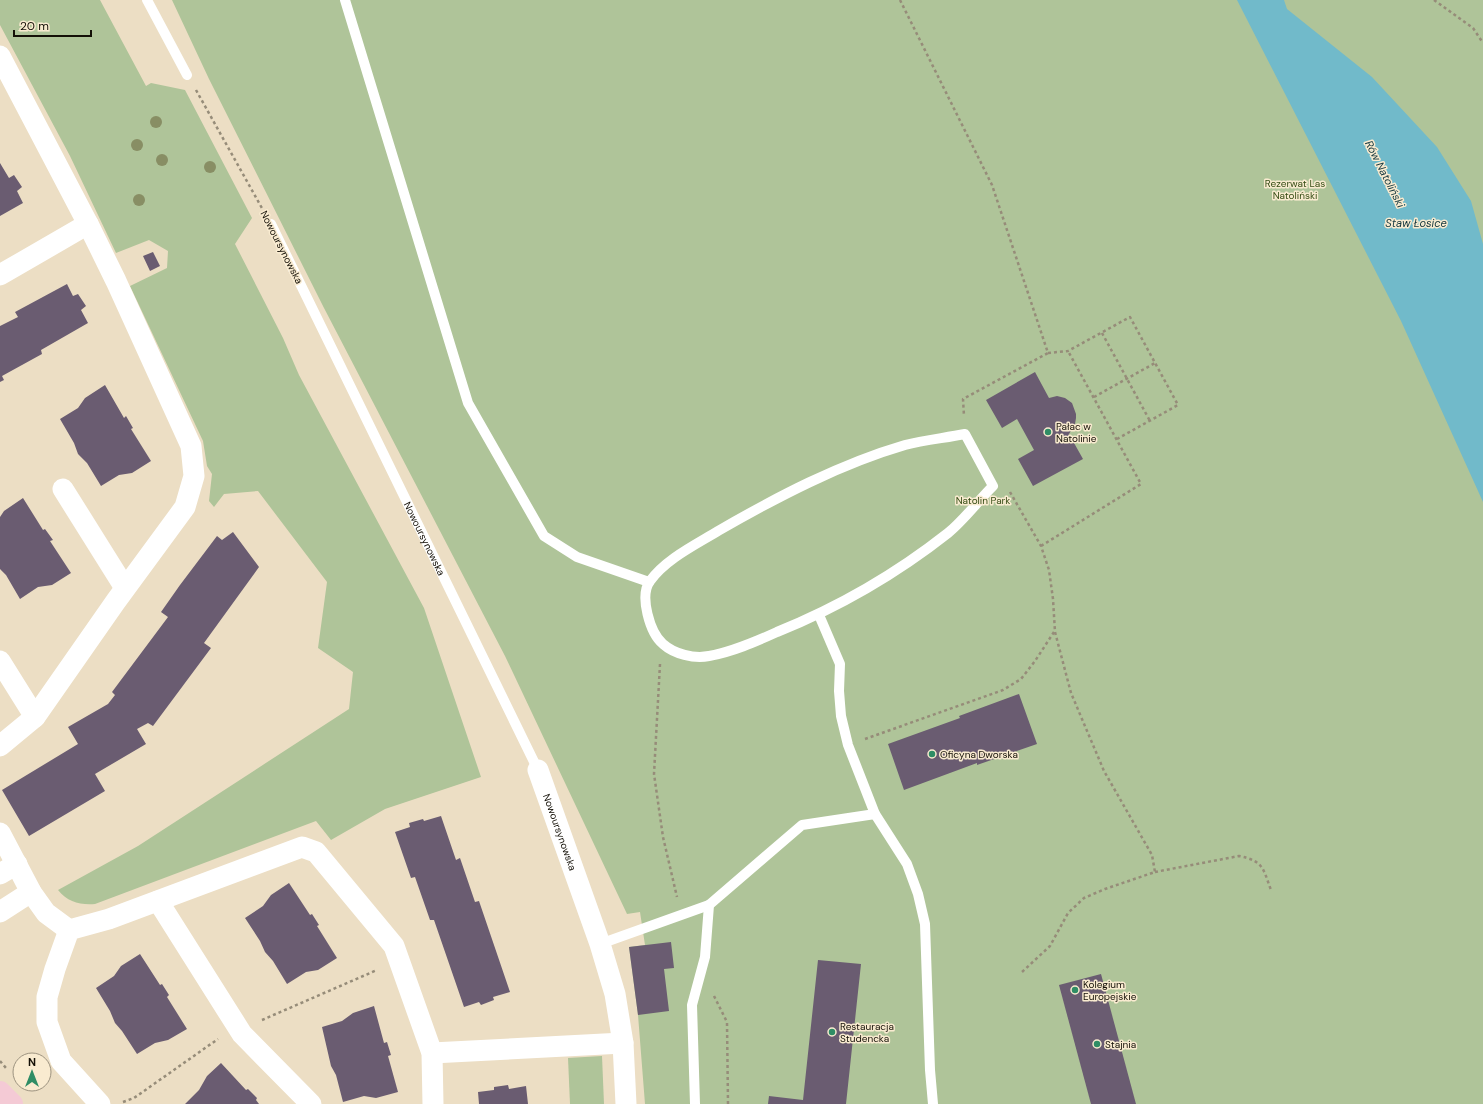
<svg xmlns="http://www.w3.org/2000/svg" width="1483" height="1104" font-family="'DM Sans',sans-serif">
  <style>
    .green { fill: #afc499 }
    .water { fill: #71baca }
    .building { fill: #6a5c71 }
    .lines { fill: none; stroke-linecap: round; stroke-linejoin: round }
    .path { stroke: #968c79; stroke-width: 2.5; stroke-dasharray: 3 3; stroke-linecap: butt }
    .lane { stroke: #fff; stroke-width: 10 }
    .street { stroke: #fff; stroke-width: 21 }
    .secondary { stroke: #f4cad5; stroke-width: 22 }
    .tree { fill: #888e64 }
    .poi-dot { fill: #2f8d65; stroke: #f9ebd0; stroke-width: 1.5 }
    .labels { text-anchor: middle; stroke-width: 3; stroke-linejoin: round; paint-order: stroke }
    .park-label { font-size: 10px; fill: #364d15; stroke: #f9ebd0 }
    .street-label { font-size: 10px; fill: #141007; stroke: #f9ebd0 }
    .poi-label { font-size: 10px; fill: #141007; stroke: #f9ebd0; text-anchor: start }
    .water-label { font-size: 11px; font-style: italic; fill: #13373e; stroke: #f9ebd0 }
  </style>
  <rect width="100%" height="100%" fill="#ecdec4"/>
  <g class="green">
    <path d="M0,0H100L146,86L151,83L185,90L252,218L235,244L283,338L299,375L424,608L481,777L385,809L331,840L316,821L95,904C79,905 68,902 58,890L138,846L349,709L353,672L318,648L327,582L258,491L224,494L214,507L209,501L212,474L207,466L203,441L130,286L167,268L168,251L149,240L116,253L70,156L0,25Z"/>
    <polygon points="172,0 1483,0 1483,1104 645,1104 638,1015 629,947 645,945 640,912 627,914 505,656 324,308 209,79"/>
    <polygon points="602,1056 604,1104 570,1104 568,1058"/>
  </g>
  <polygon class="water" points="1237,0 1284,0 1287,9 1372,77 1437,147 1471,201 1483,244 1483,502 1401,321"/>
  <g class="building">
    <polygon points="0,163 9,178 14,175 22,187 17,191 23,203 0,216"/>
    <polygon points="153,252 160,266 150,271 143,256"/>
    <polygon points="67,284 73,296 78,294 86,306 81,310 88,323 41,350 42,354 2,376 4,380 0,382 0,326 18,317 15,312"/>
    <polygon points="1035,372 1049,398 1057,396 1065,398 1072,403 1076,414 1076,418 1075,424 1069,434 1083,459 1033,486 1018,459 1034,450 1017,419 1002,428 986,400"/>
    <polygon points="105,385 124,418 126,416 133,428 131,429 151,461 132,473 119,475 101,486 87,463 78,454 74,443 60,419 78,408 85,398"/>
    <polygon points="23,498 43,530 45,529 53,540 50,541 71,573 52,585 38,587 20,599 6,575 0,569 0,517 4,511"/>
    <polygon points="233,532 259,567 204,643 211,648 153,726 148,723 137,729 146,744 95,774 105,791 29,836 2,790 78,744 68,727 108,704 115,695 112,692 168,617 161,612 180,585 217,536 222,540"/>
    <polygon points="1019,694 1037,744 977,765 977,763 904,790 888,744 960,718 959,716"/>
    <polygon points="441,816 456,860 460,858 475,902 479,901 510,992 493,997 494,1000 481,1005 479,1002 464,1007 434,920 430,920 415,877 411,878 395,832 410,827 409,823 423,819 424,821"/>
    <polygon points="289,883 310,915 312,914 319,925 317,926 337,958 318,970 306,972 287,984 273,961 265,952 260,941 245,918 263,906 271,895"/>
    <polygon points="671,942 674,968 664,969 669,1011 638,1015 629,947"/>
    <polygon points="140,954 160,985 162,984 169,995 167,997 187,1029 168,1040 155,1043 137,1054 122,1031 115,1023 110,1011 96,988 114,976 121,966"/>
    <polygon points="818,960 861,964 846,1104 768,1104 769,1096 803,1100"/>
    <polygon points="1101,974 1136,1104 1091,1104 1059,985"/>
    <polygon points="374,1006 384,1043 387,1042 391,1055 388,1056 398,1092 376,1098 364,1096 343,1102 336,1075 331,1066 322,1027 342,1021 353,1013"/>
    <polygon points="221,1063 246,1090 248,1089 257,1098 256,1100 259,1104 185,1104 199,1090 207,1076"/>
    <polygon points="508,1085 509,1089 526,1086 528,1104 479,1104 478,1092 494,1090 494,1087"/>
  </g>
  <g class="lines">
    <g class="path">
      <polyline points="900,0 992,185 1048,353 963,399 964,416"/>
      <polyline points="1434,0 1473,28 1483,43"/>
      <polyline points="196,90 263,210"/>
      <polyline points="1102,333 1150,421"/>
      <polyline points="1048,353 1068,351 1130,317 1178,405 1117,439"/>
      <polyline points="1094,397 1155,363"/>
      <polyline points="1010,492 1041,546 1049,570 1053,599 1055,632 1071,693 1104,771 1152,855 1155,872 1105,889 1084,898 1068,913 1050,946 1022,972"/>
      <polyline points="1041,546 1141,484 1068,351"/>
      <polyline points="660,664 654,774 663,837 677,897"/>
      <polyline points="865,739 1003,690 1021,679 1035,661 1054,632"/>
      <path d="M1155,872L1239,856C1264,861 1263,869 1271,890"/>
      <polyline points="714,996 727,1022 728,1104"/>
      <polyline points="262,1020 377,970"/>
      <polyline points="0,1061 6,1068"/>
      <polyline points="123,1102 134,1098 218,1039"/>
    </g>
    <g class="lane">
      <polyline points="147,0 187,75"/>
      <polyline points="345,0 468,403 544,536 577,557 649,582"/>
      <path id="s1" d="M271,224L538,770"/>
      <path d="M965,434L993,486C978,501 964,520 948,533C896,574 839,607 777,632C755,642 732,652 709,656C694,659 674,654 663,644C650,633 639,596 650,581C666,559 695,545 718,531C777,497 840,464 905,445C924,440 945,438 965,434Z"/>
      <polyline points="819,615 840,664 839,691 841,716 848,745 875,814 907,864 918,894 925,924 930,1070 933,1104"/>
      <polyline points="600,944 709,905"/>
      <polyline points="695,1104 692,1005 705,957 709,905 802,825 875,814"/>
    </g>
    <g class="street">
      <polyline points="0,56 88,224 116,281 191,446 194,476 185,507 116,601 35,717 0,746"/>
      <polyline points="0,275 88,224"/>
      <polyline points="63,489 125,588"/>
      <polyline points="0,661 35,717"/>
      <path id="s2" d="M538,770L600,944L615,994L623,1043L626,1104"/>
      <polyline points="0,833 31,892 46,913 69,930"/>
      <polyline points="0,874 17,864"/>
      <polyline points="158,901 242,1034 311,1104"/>
      <polyline points="0,912 31,892"/>
      <polyline points="432,1053 623,1043"/>
      <polyline points="100,1104 61,1061 47,1022 47,997 55,969 69,930 109,919 302,847 316,852 394,946 432,1053 433,1104"/>
    </g>
    <polyline class="secondary" points="0,1092 12,1104"/>
  </g>
  <g class="tree">
    <circle cx="156" cy="122" r="6"/>
    <circle cx="137" cy="145" r="6"/>
    <circle cx="162" cy="160" r="6"/>
    <circle cx="210" cy="167" r="6"/>
    <circle cx="139" cy="200" r="6"/>
  </g>
  <g class="poi-dot">
    <circle cx="1048" cy="432" r="4"/>
    <circle cx="932" cy="754" r="4"/>
    <circle cx="1075" cy="990" r="4"/>
    <circle cx="832" cy="1032" r="4"/>
    <circle cx="1097" cy="1044" r="4"/>
  </g>
  <g class="labels">
    <g class="park-label">
      <text x="1295" y="187">Rezerwat Las<tspan x="1295" dy="12">Natoliński</tspan></text>
      <text x="983" y="504">Natolin Park</text>
    </g>
    <g class="street-label">
      <text transform="translate(282 247) rotate(63)" y="4">Nowoursynowska</text>
      <text dy="4" stroke="none"><textPath href="#s1" startOffset="350">Nowoursynowska</textPath></text>
      <text dy="4" stroke="none"><textPath href="#s2" startOffset="66">Nowoursynowska</textPath></text>
    </g>
    <g class="poi-label">
      <text x="1056" y="430">Pałac w<tspan x="1056" dy="12">Natolinie</tspan></text>
      <text x="940" y="758">Oficyna Dworska</text>
      <text x="1083" y="988">Kolegium<tspan x="1083" dy="12">Europejskie</tspan></text>
      <text x="840" y="1030">Restauracja<tspan x="840" dy="12">Studencka</tspan></text>
      <text x="1105" y="1048">Stajnia</text>
    </g>
    <g class="water-label">
      <text transform="translate(1385 174) rotate(63)" y="4">Rów Natoliński</text>
      <text x="1416" y="227">Staw Łosice</text>
    </g>
  </g>
  <g transform="translate(32 1072)"><circle r="19" fill="#f9ebd0" stroke="#9d9380"/>
  <path d="M0-3L7 15L0 10L-7 15Z" fill="#2f8d65"/>
  <text y="-6" font-size="11" font-weight="bold" text-anchor="middle" fill="#141007">N</text>
  </g>
  <path d="M14 30v6h77v-6" fill="none" stroke="#141007" stroke-width="2"/>
  <text x="20" y="30" font-size="12" fill="#141007" stroke="#f9ebd0" stroke-width="3" paint-order="stroke">20 m</text>
</svg>
